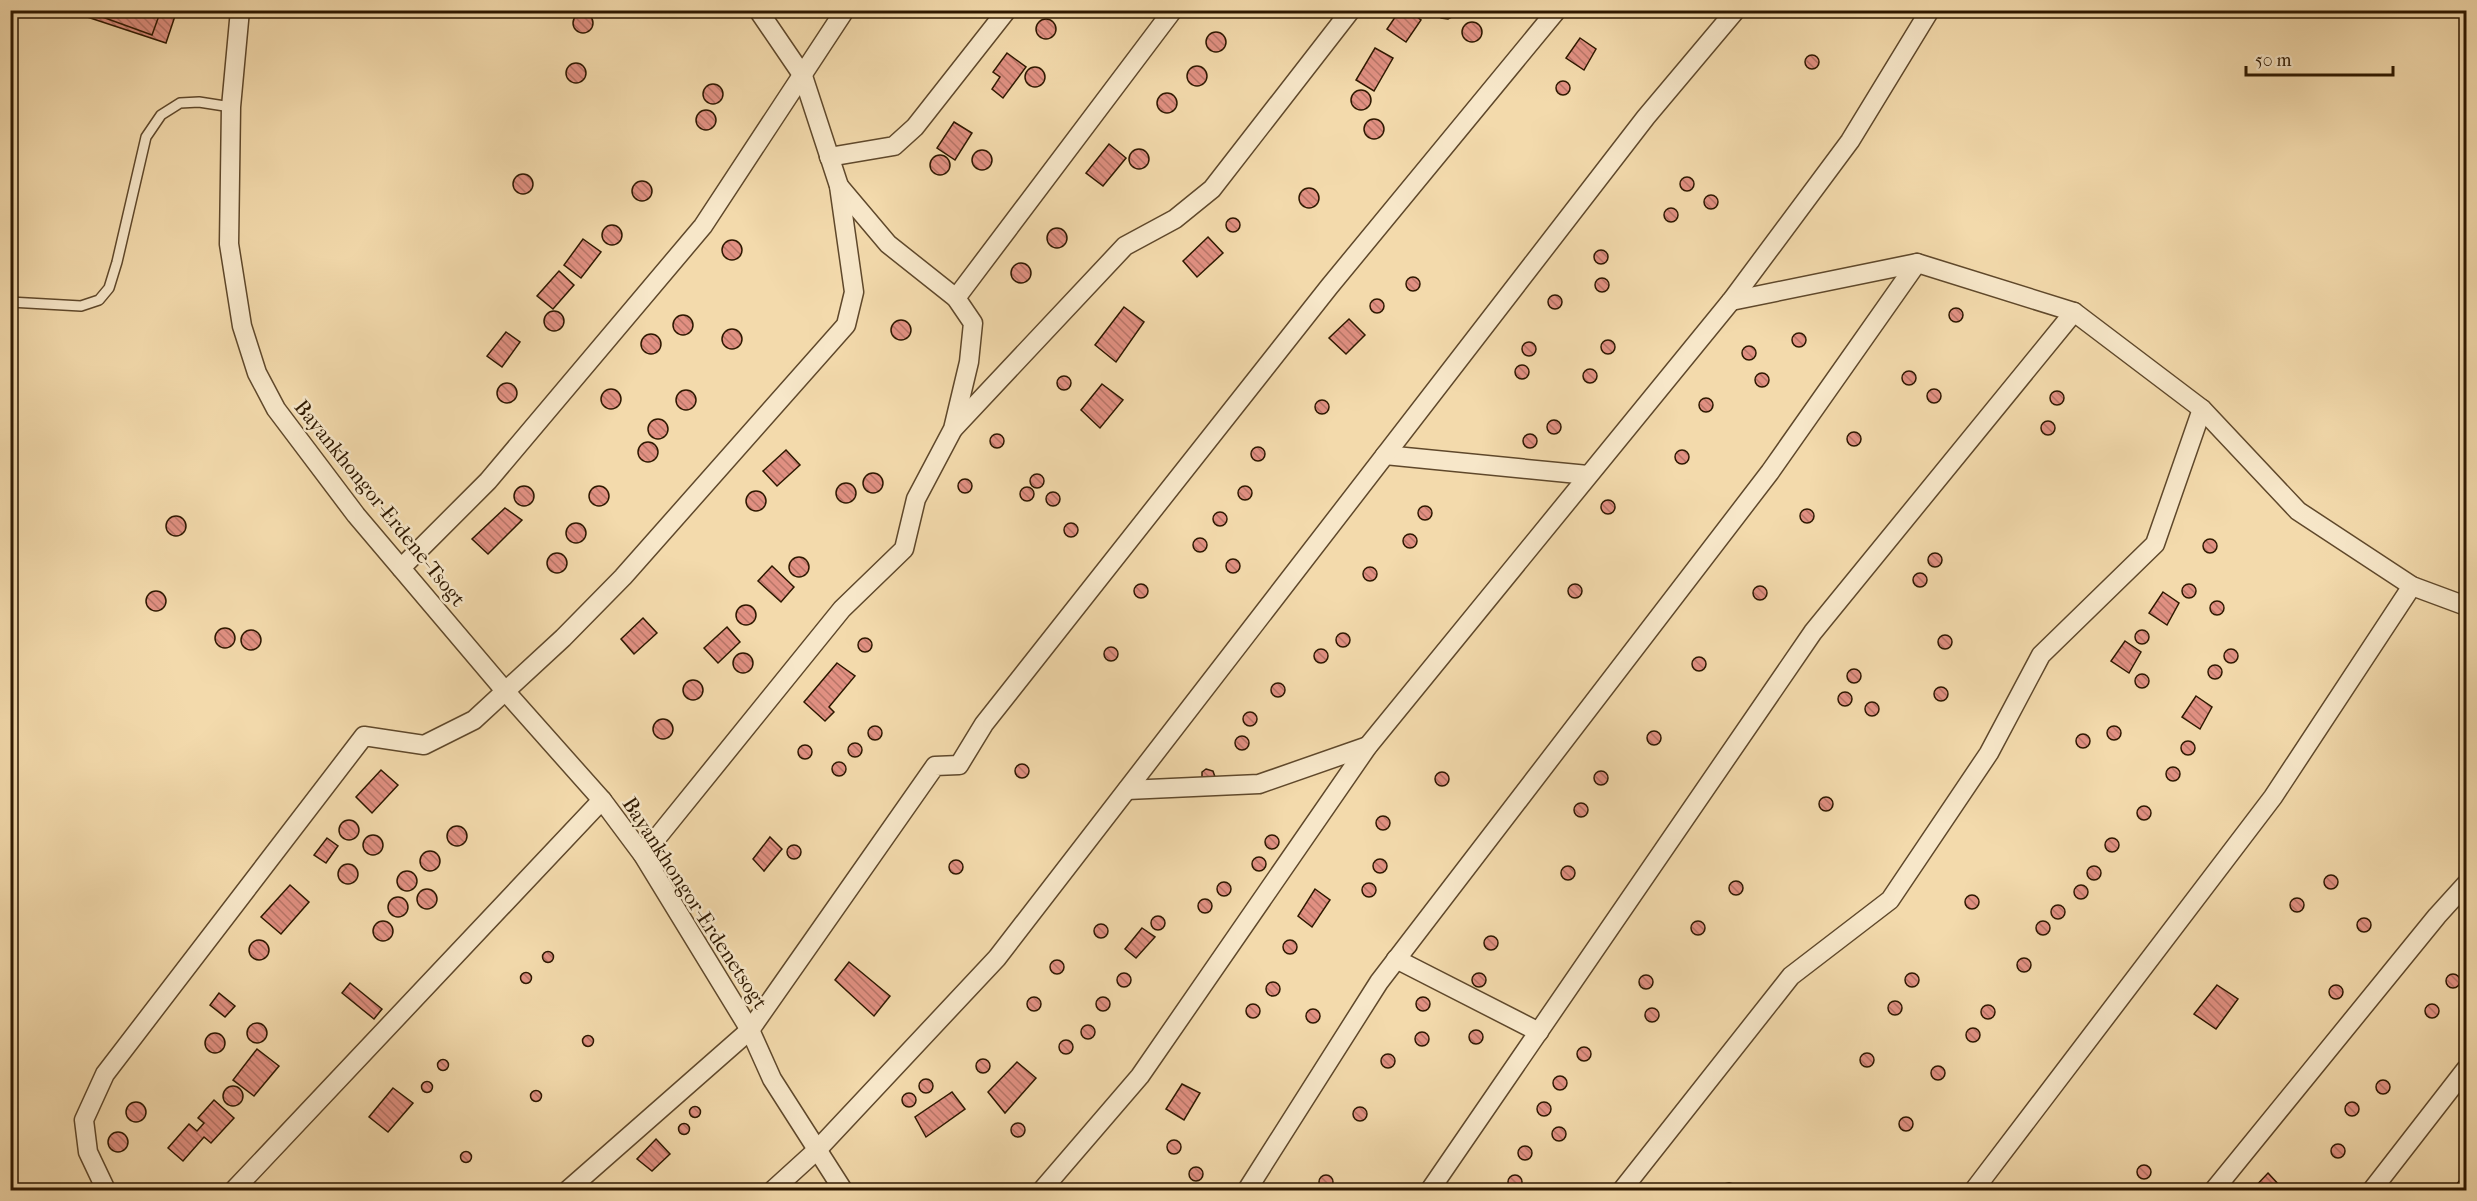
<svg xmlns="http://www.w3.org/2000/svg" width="2477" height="1201" font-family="'IM FELL French Canon',serif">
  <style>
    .building { fill: url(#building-back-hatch); stroke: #2e1800; stroke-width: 1.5 }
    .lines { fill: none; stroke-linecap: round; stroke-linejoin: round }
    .lane-casing { stroke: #5f482b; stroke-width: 12 }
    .street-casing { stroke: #5f482b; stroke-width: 21 }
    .lane { stroke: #f7e7c9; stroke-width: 9 }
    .street { stroke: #f7e7c9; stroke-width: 18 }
    .labels { text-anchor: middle; stroke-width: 5; stroke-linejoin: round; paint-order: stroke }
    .street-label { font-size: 21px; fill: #2e1800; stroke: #f7e7c9 }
  </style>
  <defs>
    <pattern id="building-back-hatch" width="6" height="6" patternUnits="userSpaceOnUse" patternTransform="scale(1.5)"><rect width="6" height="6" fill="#e19082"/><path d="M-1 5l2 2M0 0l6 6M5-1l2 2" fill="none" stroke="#b77568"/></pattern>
  </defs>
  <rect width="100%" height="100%" fill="#f3daac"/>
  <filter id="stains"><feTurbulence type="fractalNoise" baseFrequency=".00333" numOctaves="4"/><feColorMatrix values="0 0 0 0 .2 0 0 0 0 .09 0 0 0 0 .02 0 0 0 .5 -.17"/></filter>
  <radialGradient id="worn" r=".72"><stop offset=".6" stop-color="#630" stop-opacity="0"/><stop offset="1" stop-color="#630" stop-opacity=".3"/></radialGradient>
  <g class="building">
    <polygon points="66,10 177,10 166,43"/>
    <polygon points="83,10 161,10 152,35"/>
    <polygon points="1400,10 1408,10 1421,20 1406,42 1387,29"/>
    <polygon points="1436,10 1456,10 1454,16 1448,19 1441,18"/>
    <circle cx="583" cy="23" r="10"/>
    <circle cx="1046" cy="29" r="10"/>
    <circle cx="1472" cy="32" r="10"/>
    <circle cx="1216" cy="42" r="10"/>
    <polygon points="1580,38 1596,49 1584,70 1566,58"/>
    <polygon points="1375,48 1393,58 1374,91 1356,80"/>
    <polygon points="1007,53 1026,67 1003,98 992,89 1000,77 993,72"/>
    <circle cx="1812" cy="62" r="7"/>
    <circle cx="576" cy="73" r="10"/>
    <circle cx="1197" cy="76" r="10"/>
    <circle cx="1035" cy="77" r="10"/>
    <circle cx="1563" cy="88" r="7"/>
    <circle cx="713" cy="94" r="10"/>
    <circle cx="1361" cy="100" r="10"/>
    <circle cx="1167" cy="103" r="10"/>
    <circle cx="706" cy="120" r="10"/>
    <circle cx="1374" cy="129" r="10"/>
    <polygon points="954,122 972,133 955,160 937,148"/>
    <polygon points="1109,144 1126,158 1103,186 1086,173"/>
    <circle cx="1139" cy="159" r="10"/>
    <circle cx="982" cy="160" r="10"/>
    <circle cx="940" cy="165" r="10"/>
    <circle cx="523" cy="184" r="10"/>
    <circle cx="1687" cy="184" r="7"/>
    <circle cx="642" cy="191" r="10"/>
    <circle cx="1309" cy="198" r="10"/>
    <circle cx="1711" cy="202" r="7"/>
    <circle cx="1671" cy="215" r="7"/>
    <circle cx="1233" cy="225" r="7"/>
    <circle cx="612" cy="235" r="10"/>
    <circle cx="1057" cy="238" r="10"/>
    <polygon points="1208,237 1223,253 1197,277 1183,261"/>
    <polygon points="583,239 601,252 581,278 564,265"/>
    <circle cx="732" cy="250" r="10"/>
    <circle cx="1601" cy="257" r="7"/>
    <circle cx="1021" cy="273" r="10"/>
    <polygon points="559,271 574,285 553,309 537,296"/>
    <circle cx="1413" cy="284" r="7"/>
    <circle cx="1602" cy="285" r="7"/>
    <circle cx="1555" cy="302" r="7"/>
    <circle cx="1377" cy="306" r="7"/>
    <polygon points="1124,307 1144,322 1116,362 1095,345"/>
    <circle cx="1956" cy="315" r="7"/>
    <circle cx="554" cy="321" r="10"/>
    <circle cx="683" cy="325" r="10"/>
    <polygon points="1349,319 1365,335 1346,354 1329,338"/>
    <circle cx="901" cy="330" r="10"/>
    <circle cx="732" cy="339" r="10"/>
    <polygon points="506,332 520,342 502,367 487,356"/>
    <circle cx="1799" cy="340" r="7"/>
    <circle cx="651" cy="344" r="10"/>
    <circle cx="1608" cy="347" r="7"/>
    <circle cx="1529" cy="349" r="7"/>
    <circle cx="1749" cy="353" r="7"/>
    <circle cx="1522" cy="372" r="7"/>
    <circle cx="1590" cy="376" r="7"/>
    <circle cx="1909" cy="378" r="7"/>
    <circle cx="1762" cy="380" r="7"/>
    <circle cx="1064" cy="383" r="7"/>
    <circle cx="507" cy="393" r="10"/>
    <polygon points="1102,384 1123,400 1100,428 1081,410"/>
    <circle cx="611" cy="399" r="10"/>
    <circle cx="1934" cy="396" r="7"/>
    <circle cx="686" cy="400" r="10"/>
    <circle cx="2057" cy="398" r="7"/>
    <circle cx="1706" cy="405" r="7"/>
    <circle cx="1322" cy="407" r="7"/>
    <circle cx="658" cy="429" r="10"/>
    <circle cx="1554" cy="427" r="7"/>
    <circle cx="2048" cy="428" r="7"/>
    <circle cx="1854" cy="439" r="7"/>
    <circle cx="1530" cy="441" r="7"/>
    <circle cx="997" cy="441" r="7"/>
    <circle cx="648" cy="452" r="10"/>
    <circle cx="1258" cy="454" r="7"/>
    <polygon points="786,450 800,465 777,486 763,471"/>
    <circle cx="1682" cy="457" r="7"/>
    <circle cx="873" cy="483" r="10"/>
    <circle cx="1037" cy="481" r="7"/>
    <circle cx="965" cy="486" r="7"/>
    <circle cx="846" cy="493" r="10"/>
    <circle cx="524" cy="496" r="10"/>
    <circle cx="599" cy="496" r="10"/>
    <circle cx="1245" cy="493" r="7"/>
    <circle cx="1027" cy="494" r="7"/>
    <circle cx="756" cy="501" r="10"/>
    <circle cx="1053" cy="499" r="7"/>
    <circle cx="1608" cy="507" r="7"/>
    <circle cx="1425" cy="513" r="7"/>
    <polygon points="505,508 522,520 488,554 472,539"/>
    <circle cx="1807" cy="516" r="7"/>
    <circle cx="1220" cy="519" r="7"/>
    <circle cx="176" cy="526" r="10"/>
    <circle cx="576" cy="533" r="10"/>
    <circle cx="1071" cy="530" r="7"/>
    <circle cx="1410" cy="541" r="7"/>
    <circle cx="1200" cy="545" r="7"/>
    <circle cx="2210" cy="546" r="7"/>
    <circle cx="557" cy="563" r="10"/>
    <circle cx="1935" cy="560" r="7"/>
    <circle cx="799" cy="567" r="10"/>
    <circle cx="1233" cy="566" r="7"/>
    <polygon points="772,566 794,587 781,602 758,581"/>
    <circle cx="1370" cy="574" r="7"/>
    <circle cx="1920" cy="580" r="7"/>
    <circle cx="2189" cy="591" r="7"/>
    <circle cx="1141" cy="591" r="7"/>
    <circle cx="1575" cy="591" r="7"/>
    <circle cx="1760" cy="593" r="7"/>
    <circle cx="156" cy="601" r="10"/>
    <polygon points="2163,592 2179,603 2167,625 2149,613"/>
    <circle cx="2217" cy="608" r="7"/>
    <circle cx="746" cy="615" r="10"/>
    <polygon points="643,618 657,633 634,654 621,639"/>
    <polygon points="727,627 740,642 718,663 704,648"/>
    <circle cx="225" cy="638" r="10"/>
    <circle cx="251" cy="640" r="10"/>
    <circle cx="2142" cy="637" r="7"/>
    <circle cx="1343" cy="640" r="7"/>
    <circle cx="1945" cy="642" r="7"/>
    <circle cx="865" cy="645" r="7"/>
    <polygon points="2125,641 2141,652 2129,673 2111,661"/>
    <circle cx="1111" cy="654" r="7"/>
    <circle cx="1321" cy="656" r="7"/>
    <circle cx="2231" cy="656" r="7"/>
    <circle cx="743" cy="663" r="10"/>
    <circle cx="1699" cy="664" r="7"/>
    <polygon points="837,663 855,676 829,707 834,712 825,721 804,702"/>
    <circle cx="2215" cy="672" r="7"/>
    <circle cx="1854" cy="676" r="7"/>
    <circle cx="2142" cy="681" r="7"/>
    <circle cx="693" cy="690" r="10"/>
    <circle cx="1278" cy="690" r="7"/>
    <circle cx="1941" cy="694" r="7"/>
    <circle cx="1845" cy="699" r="7"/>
    <polygon points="2196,696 2212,707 2200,729 2182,717"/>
    <circle cx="1872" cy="709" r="7"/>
    <circle cx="1250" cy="719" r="7"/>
    <circle cx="663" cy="729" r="10"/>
    <circle cx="875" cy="733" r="7"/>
    <circle cx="2114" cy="733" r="7"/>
    <circle cx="1654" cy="738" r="7"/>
    <circle cx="2083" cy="741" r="7"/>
    <circle cx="1242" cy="743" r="7"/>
    <circle cx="2188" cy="748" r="7"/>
    <circle cx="855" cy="750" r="7"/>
    <circle cx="805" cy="752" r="7"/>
    <circle cx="839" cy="769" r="7"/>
    <circle cx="1022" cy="771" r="7"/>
    <circle cx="2173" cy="774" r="7"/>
    <polygon points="1206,769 1213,771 1215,777 1202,779 1202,772"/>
    <polygon points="381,770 398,785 372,813 356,797"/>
    <circle cx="1601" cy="778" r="7"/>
    <circle cx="1442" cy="779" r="7"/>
    <circle cx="1826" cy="804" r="7"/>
    <circle cx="1581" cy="810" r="7"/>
    <circle cx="2144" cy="813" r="7"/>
    <circle cx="1383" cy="823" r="7"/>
    <circle cx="349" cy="830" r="10"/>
    <circle cx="457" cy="836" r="10"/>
    <circle cx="373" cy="845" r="10"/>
    <circle cx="1272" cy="842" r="7"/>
    <polygon points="770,837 782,849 764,871 753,859"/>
    <polygon points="327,838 338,846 326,863 314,855"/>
    <circle cx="2112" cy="845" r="7"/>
    <circle cx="794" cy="852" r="7"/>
    <circle cx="430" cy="861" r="10"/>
    <circle cx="1259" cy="864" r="7"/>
    <circle cx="1380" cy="866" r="7"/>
    <circle cx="956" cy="867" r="7"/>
    <circle cx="348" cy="874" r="10"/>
    <circle cx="1568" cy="873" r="7"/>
    <circle cx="2094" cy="873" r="7"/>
    <circle cx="407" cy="881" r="10"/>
    <circle cx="2331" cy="882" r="7"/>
    <circle cx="1736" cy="888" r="7"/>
    <circle cx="1224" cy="889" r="7"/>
    <circle cx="1369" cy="890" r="7"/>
    <polygon points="290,885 309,902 281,934 261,917"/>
    <circle cx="2081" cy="892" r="7"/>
    <circle cx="427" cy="899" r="10"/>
    <polygon points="1315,889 1330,900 1312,927 1298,916"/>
    <circle cx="1972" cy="902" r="7"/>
    <circle cx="398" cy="907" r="10"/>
    <circle cx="2297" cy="905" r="7"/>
    <circle cx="1205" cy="906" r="7"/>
    <circle cx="2058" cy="912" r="7"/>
    <circle cx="1158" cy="923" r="7"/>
    <circle cx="2364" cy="925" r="7"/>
    <circle cx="383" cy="931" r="10"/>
    <circle cx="1698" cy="928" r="7"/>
    <circle cx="2043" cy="928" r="7"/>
    <circle cx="1101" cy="931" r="7"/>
    <polygon points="1142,928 1155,937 1136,958 1125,949"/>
    <circle cx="1491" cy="943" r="7"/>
    <circle cx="259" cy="950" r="10"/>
    <circle cx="1290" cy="947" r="7"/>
    <circle cx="548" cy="957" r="5.5"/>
    <circle cx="2024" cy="965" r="7"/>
    <circle cx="1057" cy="967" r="7"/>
    <polygon points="849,962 890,996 874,1016 835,980"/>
    <circle cx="526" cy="978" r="5.5"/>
    <circle cx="1124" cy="980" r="7"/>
    <circle cx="1479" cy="980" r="7"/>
    <circle cx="1912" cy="980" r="7"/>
    <circle cx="2453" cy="981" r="7"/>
    <circle cx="1646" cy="982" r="7"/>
    <circle cx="1273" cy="989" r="7"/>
    <polygon points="350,983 382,1009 374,1019 342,993"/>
    <polygon points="2217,985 2238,999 2216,1029 2194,1014"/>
    <circle cx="2336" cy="992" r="7"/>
    <polygon points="219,993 235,1006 225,1017 210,1005"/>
    <circle cx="1103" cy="1004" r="7"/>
    <circle cx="1423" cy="1004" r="7"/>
    <circle cx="1034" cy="1004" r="7"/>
    <circle cx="1895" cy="1008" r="7"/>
    <circle cx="1253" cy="1011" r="7"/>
    <circle cx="2432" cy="1011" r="7"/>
    <circle cx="1988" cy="1012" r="7"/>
    <circle cx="1652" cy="1015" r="7"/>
    <circle cx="1313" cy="1016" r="7"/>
    <circle cx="257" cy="1033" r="10"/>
    <circle cx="1088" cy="1032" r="7"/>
    <circle cx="1973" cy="1035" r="7"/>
    <circle cx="1476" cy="1037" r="7"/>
    <circle cx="1422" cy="1039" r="7"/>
    <circle cx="215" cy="1043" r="10"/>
    <circle cx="588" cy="1041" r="5.5"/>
    <circle cx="1066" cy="1047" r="7"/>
    <circle cx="1584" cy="1054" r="7"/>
    <polygon points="257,1049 279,1066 254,1096 233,1080"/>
    <circle cx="1867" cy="1060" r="7"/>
    <circle cx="1388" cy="1061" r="7"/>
    <circle cx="983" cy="1066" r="7"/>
    <circle cx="443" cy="1065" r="5.5"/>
    <polygon points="1017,1062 1036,1078 1005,1113 988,1092"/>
    <circle cx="1938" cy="1073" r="7"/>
    <circle cx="1560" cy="1083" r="7"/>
    <circle cx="926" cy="1086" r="7"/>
    <circle cx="2383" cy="1087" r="7"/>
    <circle cx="427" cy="1087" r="5.5"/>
    <polygon points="1182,1084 1200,1093 1184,1120 1166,1109"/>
    <circle cx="233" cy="1096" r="10"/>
    <polygon points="393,1088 413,1103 388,1132 369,1117"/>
    <circle cx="536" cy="1096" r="5.5"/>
    <polygon points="952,1092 965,1109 926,1137 915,1117"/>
    <circle cx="909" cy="1100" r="7"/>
    <polygon points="214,1100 234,1118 211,1143 204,1137 183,1161 168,1148 189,1124 197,1131 204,1123 198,1118"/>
    <circle cx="136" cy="1112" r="10"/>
    <circle cx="1544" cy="1109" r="7"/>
    <circle cx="2352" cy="1109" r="7"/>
    <circle cx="695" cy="1112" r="5.5"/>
    <circle cx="1360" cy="1114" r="7"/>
    <circle cx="1906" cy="1124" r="7"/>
    <circle cx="1018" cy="1130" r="7"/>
    <circle cx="684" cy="1129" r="5.5"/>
    <circle cx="1559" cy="1134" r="7"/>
    <circle cx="118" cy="1142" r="10"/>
    <polygon points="656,1139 670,1154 652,1171 637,1159"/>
    <circle cx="1174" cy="1147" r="7"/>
    <circle cx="2338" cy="1151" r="7"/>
    <circle cx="1525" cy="1153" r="7"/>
    <circle cx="466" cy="1157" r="5.5"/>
    <circle cx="2144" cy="1172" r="7"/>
    <circle cx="1196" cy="1174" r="7"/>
    <polygon points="2268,1173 2280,1186 2275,1190 2252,1190"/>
    <circle cx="1326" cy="1182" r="7"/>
    <circle cx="1515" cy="1182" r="7"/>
    <polygon points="2462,1177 2466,1177 2465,1190 2461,1190 2457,1184"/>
    <polygon points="1729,1183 1733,1184 1735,1190 1721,1190 1724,1184"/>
  </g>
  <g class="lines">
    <g class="lane-casing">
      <polyline id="lane" points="10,302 81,306 99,300 109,288 117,262 146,137 161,115 180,103 199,102 231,107"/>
    </g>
    <g class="street-casing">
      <g id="street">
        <polyline points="240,10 231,107 229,244 242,326 257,373 276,409 356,515 506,692 602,800 643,855 750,1030 772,1079 843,1190"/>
        <polyline points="829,157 894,146 915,127 1007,10"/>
        <polyline points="956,298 1173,10"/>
        <polyline points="1731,301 1917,263 2074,312 2202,409 2298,511 2412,586 2466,606"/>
        <polyline points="954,428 1125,246 1175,219 1212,189 1351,10"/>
        <polyline points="1385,455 1588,475"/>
        <polyline points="401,568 488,481 703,226 845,10"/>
        <polyline points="1127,790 1259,784 1368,746"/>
        <polyline points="643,855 842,609 904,549 916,499 953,429 969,362 973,323 956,298 888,244 839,186"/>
        <polyline points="1396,959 1539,1032"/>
        <polyline points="106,1190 88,1152 84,1120 105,1074 364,736 424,745 474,720 563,638 623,577 846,325 854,292 839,186 803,76 758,10"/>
        <polyline points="234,1190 602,800"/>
        <polyline points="568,1190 750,1030 935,766 959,765 984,724 1329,287 1557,10"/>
        <polyline points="773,1190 817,1150 997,958 1646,117 1736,10"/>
        <polyline points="1042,1190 1140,1076 1368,746 1731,301 1850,141 1930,10"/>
        <polyline points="1247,1190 1379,982 1770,472 1917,263"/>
        <polyline points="1430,1190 1813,632 2074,312"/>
        <polyline points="1622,1190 1791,976 1890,900 1989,753 2041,655 2155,544 2202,409"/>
        <polyline points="1974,1190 2273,797 2412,586"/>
        <polyline points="2214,1190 2437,916 2466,884"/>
        <polyline points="2372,1190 2466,1069"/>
      </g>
    </g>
    <use href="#lane" class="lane"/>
    <use href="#street" class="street"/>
  </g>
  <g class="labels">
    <g class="street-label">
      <text transform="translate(380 503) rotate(51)" y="7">Bayankhongor-Erdene-Tsogt</text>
      <text transform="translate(695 903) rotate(57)" y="7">Bayankhongor-Erdenetsogt</text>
    </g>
  </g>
  <rect width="2477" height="1201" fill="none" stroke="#f3daac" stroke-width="36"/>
  <rect x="12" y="12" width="2453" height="1177" fill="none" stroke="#2e1800" stroke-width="3"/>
  <rect x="18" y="18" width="2441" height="1165" fill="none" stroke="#2e1800" stroke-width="1.5"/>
  <path d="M2246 66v9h147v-9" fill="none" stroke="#2e1800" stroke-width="3"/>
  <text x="2255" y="66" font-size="18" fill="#2e1800" stroke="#f7e7c9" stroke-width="4.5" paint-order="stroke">50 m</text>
  <rect width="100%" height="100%" filter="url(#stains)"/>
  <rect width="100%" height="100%" fill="url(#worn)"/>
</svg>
